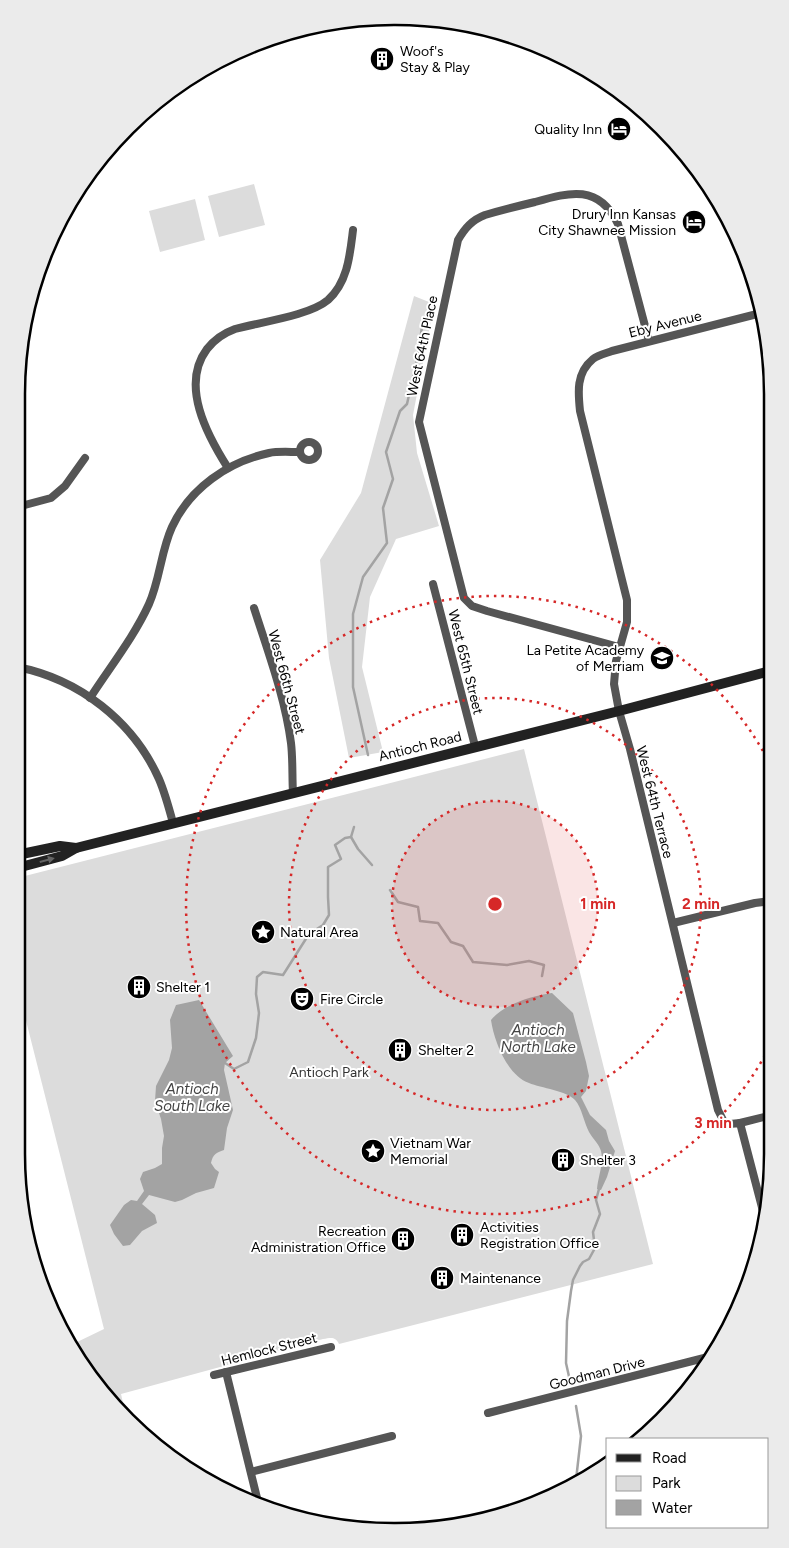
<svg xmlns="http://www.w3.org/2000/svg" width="789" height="1548" font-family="Figtree,sans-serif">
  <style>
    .green { fill: #dcdcdc }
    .water { fill: #a3a3a3 }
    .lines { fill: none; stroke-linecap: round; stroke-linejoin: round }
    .stream { stroke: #a3a3a3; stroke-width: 2.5 }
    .street { stroke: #555; stroke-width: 8 }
    .secondary { stroke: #222; stroke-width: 10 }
    .oneway { fill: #646464 }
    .ring { fill: none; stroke: #d62828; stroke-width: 2.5; stroke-dasharray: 2.5 5 }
    .labels { text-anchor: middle; stroke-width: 4; stroke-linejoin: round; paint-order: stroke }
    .poi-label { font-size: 14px; fill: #000; stroke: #fff; text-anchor: start }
    .street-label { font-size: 14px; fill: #000; stroke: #fff }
    .park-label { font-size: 14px; fill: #333; stroke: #fff }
    .water-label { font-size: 15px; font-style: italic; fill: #444; stroke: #fff }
    .rim { fill: none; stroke: #000; stroke-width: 2.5 }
    .centre { fill: #d62828; stroke: #fff; stroke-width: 2.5 }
    .ring-label { font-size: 15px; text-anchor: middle; font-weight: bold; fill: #d62828; stroke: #fff; stroke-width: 4; stroke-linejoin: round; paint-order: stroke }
  </style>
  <rect width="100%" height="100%" fill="#fff"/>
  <g class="green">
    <polygon points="254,184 265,225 219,237 208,196"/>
    <polygon points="195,199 205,240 160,252 149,211"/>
    <polygon points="414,296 434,304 413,415 417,453 439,526 396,539 370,597 362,667 383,752 349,758 329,658 320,560 361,493"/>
    <path d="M524,749L653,1264L339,1344C335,1336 331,1338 323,1339L121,1394L125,1412L95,1384L73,1344L104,1329L16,981L17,878Z"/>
  </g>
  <g class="water">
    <path d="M552,993L573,1013L586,1062L589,1076L586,1091L581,1097L590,1115L606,1130L609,1141L615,1151L607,1177L601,1190L597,1189C598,1177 604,1163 601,1151C599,1144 593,1139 589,1132C584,1123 582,1108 575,1100C567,1091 541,1088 529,1083C507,1075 494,1041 491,1020C504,1004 532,996 552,993Z"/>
    <path d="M199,1000L233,1056L225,1063L224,1070L233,1110L227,1128L224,1150C216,1153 213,1154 211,1163L215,1169L219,1172L214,1188L196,1193L182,1200L175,1202L149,1195L142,1204L155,1215L157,1223L142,1231L130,1245L123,1246L114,1234L110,1225L124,1205L131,1200L137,1201L144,1191L140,1179L143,1172L155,1168L162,1164V1148L164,1136L161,1119L155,1101L156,1086L169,1060L172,1048L170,1020L176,1005Z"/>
  </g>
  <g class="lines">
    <g class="stream">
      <polyline points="368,755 353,687 353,614 363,577 387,543 383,508 393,479 386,452 400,411 407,404 419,350 423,318"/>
      <polyline points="354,827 351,837 358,849 372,865"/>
      <polyline points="390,890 398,902 418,907 420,921 438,923 451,942 463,946 473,962 507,965 529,961 544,965 542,976"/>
      <polyline points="225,1063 234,1069 248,1062 256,1038 259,1013 256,994 257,977 263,972 283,975 309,934 323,925 329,915 328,897 328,867 341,859 335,845 345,838 351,837"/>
      <polyline points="570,1381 566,1363 567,1321 571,1291 573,1280 580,1266 583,1262 589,1259 595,1248 593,1232 600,1214 596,1200 599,1189"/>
      <polyline points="576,1406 581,1436 576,1480"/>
    </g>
    <g class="street">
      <path d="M761,313L612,351C607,353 598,355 593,359C576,373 578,392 580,411L627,600V622L616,661L614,684L619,711L630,749L718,1110L724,1122L730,1124L740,1123L765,1219"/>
      <circle cx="309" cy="451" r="9"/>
      <path d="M228,468C207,435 180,385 207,349C214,340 224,333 235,329C260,322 309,316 328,300C348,282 350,254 353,230"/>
      <polyline points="17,507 51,498 65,486 85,458"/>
      <polyline points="433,584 475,746"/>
      <path d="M254,608C268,652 285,697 291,743C293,760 292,777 293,793"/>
      <path d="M619,647L487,611L472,606L464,598L419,422L458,240C465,228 472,220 485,215C502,210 518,206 535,202C570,192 599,184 618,224L649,341"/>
      <path d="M17,667C79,679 133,721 159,779C165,793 169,808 173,823"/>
      <path d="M90,698C110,667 134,637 149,604C160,579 161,551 172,527C190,488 228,462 269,453C278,451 289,452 299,452"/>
      <polyline points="673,923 755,903 771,901"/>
      <polyline points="740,1123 772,1115"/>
      <polyline points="226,1372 258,1502"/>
      <polyline points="214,1375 331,1347"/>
      <polyline points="488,1413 712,1356"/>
      <polyline points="251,1472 392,1436"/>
    </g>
    <g class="secondary">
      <polyline points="330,23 406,18"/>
      <polyline points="17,855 60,846 76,848"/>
      <polyline points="17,868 62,856 76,848 619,711 770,671"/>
    </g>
  </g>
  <defs><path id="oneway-solid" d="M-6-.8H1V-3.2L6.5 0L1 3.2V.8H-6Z" transform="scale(1.25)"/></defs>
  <use class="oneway" href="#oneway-solid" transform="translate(47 860) rotate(-15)"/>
  <circle cx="495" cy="904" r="103" fill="#d62828" fill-opacity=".12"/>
  <g class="ring">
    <circle cx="495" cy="904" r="103"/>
    <circle cx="495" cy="904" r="206"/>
    <path d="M772 1042A309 309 0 1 1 770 764"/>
  </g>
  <defs>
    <g id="building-disc" transform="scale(1.25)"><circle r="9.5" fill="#000" stroke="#fff"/><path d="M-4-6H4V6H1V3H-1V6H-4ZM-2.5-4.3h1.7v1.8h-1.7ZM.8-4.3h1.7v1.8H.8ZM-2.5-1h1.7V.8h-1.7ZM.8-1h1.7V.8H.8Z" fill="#fff"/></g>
    <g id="hotel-disc" transform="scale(1.25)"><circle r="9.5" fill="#000" stroke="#fff"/><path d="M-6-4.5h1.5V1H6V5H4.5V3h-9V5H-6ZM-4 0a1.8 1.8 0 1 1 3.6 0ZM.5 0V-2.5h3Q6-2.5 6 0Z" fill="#fff"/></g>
    <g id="school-disc" transform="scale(1.25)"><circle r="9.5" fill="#000" stroke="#fff"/><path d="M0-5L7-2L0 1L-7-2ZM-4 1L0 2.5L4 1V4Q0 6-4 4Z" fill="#fff"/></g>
    <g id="sight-disc" transform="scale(1.25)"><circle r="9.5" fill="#000" stroke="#fff"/><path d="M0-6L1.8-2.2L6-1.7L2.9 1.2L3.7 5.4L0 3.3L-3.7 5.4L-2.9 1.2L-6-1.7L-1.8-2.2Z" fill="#fff"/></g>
    <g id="theatre-disc" transform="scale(1.25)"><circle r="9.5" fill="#000" stroke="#fff"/><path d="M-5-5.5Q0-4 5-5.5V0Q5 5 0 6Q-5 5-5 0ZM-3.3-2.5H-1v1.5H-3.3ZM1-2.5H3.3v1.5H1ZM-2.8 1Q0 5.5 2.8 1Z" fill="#fff"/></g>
  </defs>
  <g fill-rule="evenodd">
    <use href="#building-disc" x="382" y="59"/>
    <use href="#hotel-disc" x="619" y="129"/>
    <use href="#hotel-disc" x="694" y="222"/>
    <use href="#school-disc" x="662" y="658"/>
    <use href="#sight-disc" x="263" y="932"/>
    <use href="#building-disc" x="139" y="987"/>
    <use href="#theatre-disc" x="302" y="999"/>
    <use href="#building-disc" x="400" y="1050"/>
    <use href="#sight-disc" x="373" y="1151"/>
    <use href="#building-disc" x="563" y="1160"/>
    <use href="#building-disc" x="462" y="1235"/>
    <use href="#building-disc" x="403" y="1239"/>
    <use href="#building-disc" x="442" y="1278"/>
  </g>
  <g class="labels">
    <g class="poi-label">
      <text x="400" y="56">Woof's<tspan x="400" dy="16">Stay &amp; Play</tspan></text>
      <text x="602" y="134" text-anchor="end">Quality Inn</text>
      <text x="676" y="219" text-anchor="end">Drury Inn Kansas<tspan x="676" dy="16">City Shawnee Mission</tspan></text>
      <text x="644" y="655" text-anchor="end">La Petite Academy<tspan x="644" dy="16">of Merriam</tspan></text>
      <text x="280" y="937">Natural Area</text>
      <text x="156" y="992">Shelter 1</text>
      <text x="320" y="1004">Fire Circle</text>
      <text x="418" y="1055">Shelter 2</text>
      <text x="390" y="1148">Vietnam War<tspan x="390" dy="16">Memorial</tspan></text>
      <text x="580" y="1165">Shelter 3</text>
      <text x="480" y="1232">Activities<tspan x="480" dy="16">Registration Office</tspan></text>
      <text x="386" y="1236" text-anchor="end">Recreation<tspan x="386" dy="16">Administration Office</tspan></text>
      <text x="460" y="1283">Maintenance</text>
    </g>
    <g class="street-label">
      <text transform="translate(665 324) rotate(-14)" y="5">Eby Avenue</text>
      <text transform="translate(422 346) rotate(-78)" y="5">West 64th Place</text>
      <text transform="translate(466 662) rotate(76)" y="5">West 65th Street</text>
      <text transform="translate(287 682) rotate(75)" y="5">West 66th Street</text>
      <text transform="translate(420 746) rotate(-14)" y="5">Antioch Road</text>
      <text transform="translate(655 802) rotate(76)" y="5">West 64th Terrace</text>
      <text transform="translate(269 1349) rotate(-14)" y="5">Hemlock Street</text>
      <text transform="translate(597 1373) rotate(-14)" y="5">Goodman Drive</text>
    </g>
    <g class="park-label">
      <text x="329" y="1077">Antioch Park</text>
    </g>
    <g class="water-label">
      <text x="538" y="1035">Antioch<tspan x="538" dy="17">North Lake</tspan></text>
      <text x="192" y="1094">Antioch<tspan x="192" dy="17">South Lake</tspan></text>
    </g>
  </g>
  <path d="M0 0H789V1548H0ZM394 25H395A369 369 0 0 1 764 394V1154A369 369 0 0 1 395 1523H394A369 369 0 0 1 25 1154V394A369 369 0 0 1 394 25Z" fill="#ebebeb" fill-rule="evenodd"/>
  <path class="rim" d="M394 25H395A369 369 0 0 1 764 394V1154A369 369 0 0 1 395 1523H394A369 369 0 0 1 25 1154V394A369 369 0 0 1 394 25Z"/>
  <circle cx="495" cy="904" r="8" class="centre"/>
  <g class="ring-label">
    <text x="598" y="909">1 min</text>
    <text x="701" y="909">2 min</text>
    <text x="713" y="1128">3 min</text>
  </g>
  <rect x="606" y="1438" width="162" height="90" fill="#ffffff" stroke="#999999"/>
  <rect x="616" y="1454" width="25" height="8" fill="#222222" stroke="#999999"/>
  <text x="652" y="1463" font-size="15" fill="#000000">Road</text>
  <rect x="616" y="1476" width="25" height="15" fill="#dcdcdc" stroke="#999999"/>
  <text x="652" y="1488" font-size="15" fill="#000000">Park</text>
  <rect x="616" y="1500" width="25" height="15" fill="#a3a3a3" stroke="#999999"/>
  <text x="652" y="1513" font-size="15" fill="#000000">Water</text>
</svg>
